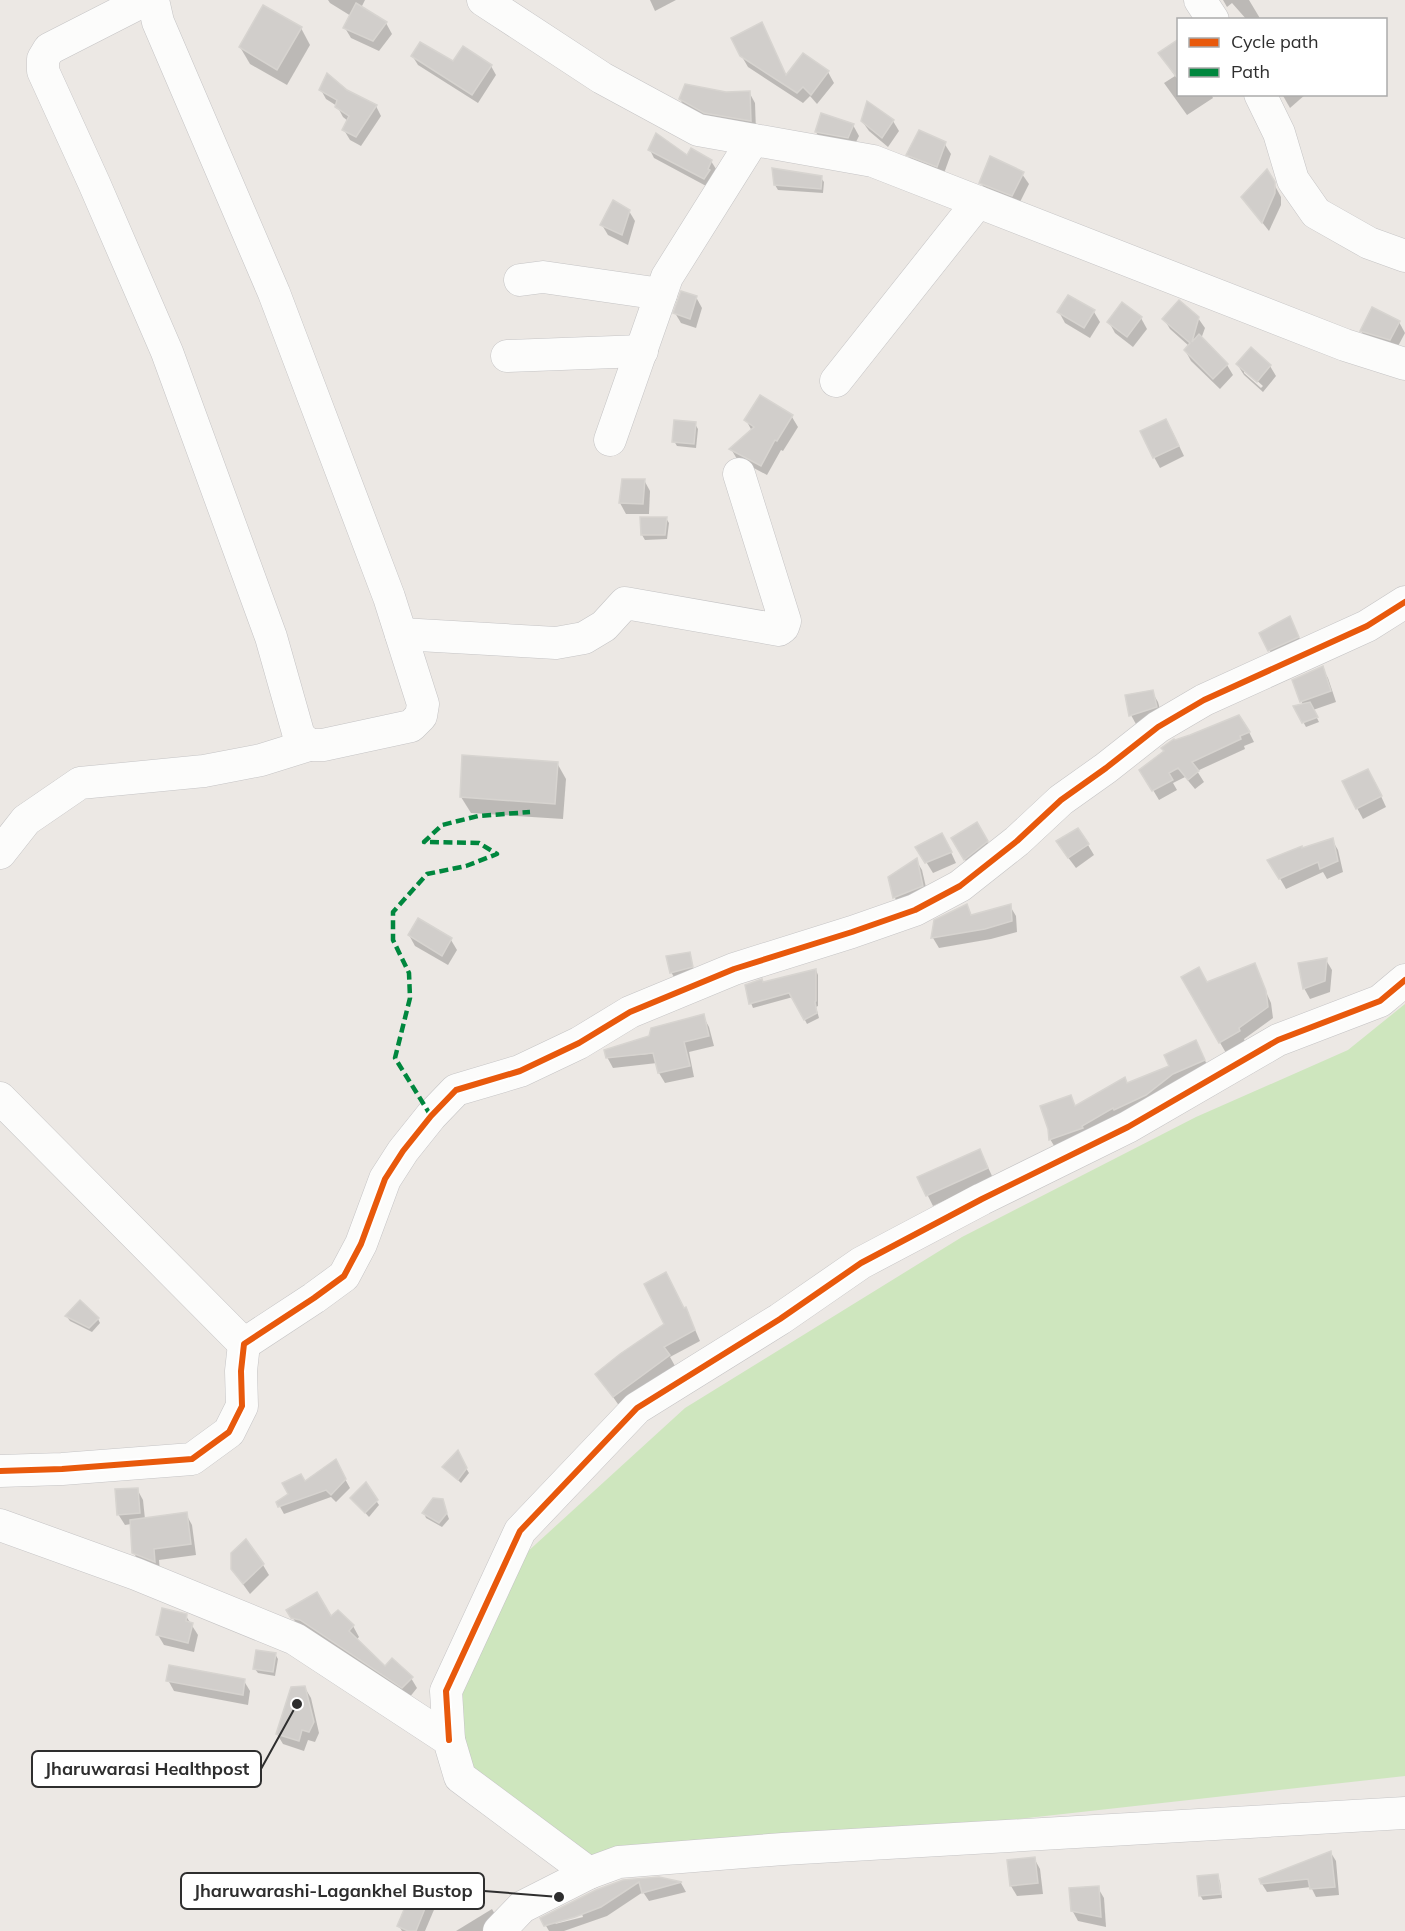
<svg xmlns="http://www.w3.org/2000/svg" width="1405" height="1931" font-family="Mulish,sans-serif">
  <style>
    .green { fill: #cee6be }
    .shadow { fill: #0003; fill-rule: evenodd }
    .building { fill: #d1cecb; stroke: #d7d4d0; stroke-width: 1.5 }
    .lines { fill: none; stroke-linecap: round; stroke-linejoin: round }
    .minor-casing { stroke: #c5c4c5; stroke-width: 33 }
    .minor { stroke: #fcfcfb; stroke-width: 32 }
    .quiet { stroke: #00873e; stroke-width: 4.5; stroke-dasharray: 9 4.5; stroke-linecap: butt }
    .cycleway-casing { stroke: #fff; stroke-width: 10 }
    .cycleway { stroke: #e8590c; stroke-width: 6 }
    .leader { fill: none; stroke: #2e2e2e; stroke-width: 2 }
    .callout-dot { fill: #2e2e2e; stroke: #fff; stroke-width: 2 }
    .callout { fill: #fff; stroke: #2e2e2e; stroke-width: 2 }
    .callout-label { font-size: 18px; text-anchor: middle; font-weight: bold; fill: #2e2e2e }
  </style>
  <rect width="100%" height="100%" fill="#ece8e4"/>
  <polygon class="green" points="1405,1004 1405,1776 577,1868 466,1780 446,1709 525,1554 685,1408 962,1237 1196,1117 1348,1050"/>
  <g class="shadow">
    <polygon points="328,0 365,0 361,8 386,23 392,34 379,51 351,38 345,28 351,16 330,3"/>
    <polygon points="650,0 676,0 655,11"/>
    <polygon points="1223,0 1249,0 1261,20 1247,20 1232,3 1227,7"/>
    <polygon points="301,28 310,45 287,85 250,64 240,47"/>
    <polygon points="1178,46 1178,94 1211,94 1213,98 1187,115 1164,83 1175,76 1160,54"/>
    <polygon points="741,55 787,77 828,72 834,83 817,104 810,96 803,103 748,67"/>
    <polygon points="413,57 454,63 491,66 496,75 478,103 418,65"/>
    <polygon points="321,90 346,91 376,106 381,116 361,146 350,140 344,130 348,121 343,117 337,106 326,99"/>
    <polygon points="749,92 755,103 756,131 711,123 686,109 680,99"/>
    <polygon points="1282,94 1306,94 1290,108"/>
    <polygon points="862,121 893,121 899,131 888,147 869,131"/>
    <polygon points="853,125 859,136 853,148 822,143 816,132"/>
    <polygon points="944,143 951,154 943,176 914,165 908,155"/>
    <polygon points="650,150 711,161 716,169 708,187 654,158"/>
    <polygon points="1267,171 1281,197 1281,205 1269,231 1243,198"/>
    <polygon points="1022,174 1029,184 1018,206 987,193 981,183"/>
    <polygon points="821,178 824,182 823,193 778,190 775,185"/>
    <polygon points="629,211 635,221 628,245 608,235 602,225"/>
    <polygon points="696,297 702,308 696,328 681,323 675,313"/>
    <polygon points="1059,312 1094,312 1100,322 1090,338 1065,323"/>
    <polygon points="1141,318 1147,329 1133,347 1115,333 1109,322"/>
    <polygon points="1198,318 1205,328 1201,339 1227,365 1233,375 1220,389 1191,361 1185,350 1189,346 1170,329 1164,319"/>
    <polygon points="1399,322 1405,333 1396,350 1367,341 1361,331"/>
    <path d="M1237,364L1270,366L1276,376L1263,392L1244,375ZM1244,369L1263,386L1261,388L1244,373Z"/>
    <polygon points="761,397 792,417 798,427 783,451 781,450 767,475 737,459 731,449 752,431 746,420"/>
    <polygon points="695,424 698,429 696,448 677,446 674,441"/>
    <polygon points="1172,431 1184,456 1160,468 1154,457"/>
    <polygon points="644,480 650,491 649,514 626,514 620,503"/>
    <polygon points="666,518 669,523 667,539 645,540 642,535"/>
    <polygon points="1290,618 1304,648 1275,661 1261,634"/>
    <polygon points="1322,668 1328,678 1336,702 1313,710 1319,722 1306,727 1295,707 1303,705 1294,681"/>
    <polygon points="1152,692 1158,702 1162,717 1137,726 1131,715"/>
    <polygon points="1249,732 1254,742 1244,746 1245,749 1197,771 1204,782 1195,789 1185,777 1173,783 1177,790 1159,800 1141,770"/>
    <polygon points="557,763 566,779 563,819 471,813 461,797"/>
    <polygon points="1374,781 1386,807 1363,819 1357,808"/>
    <polygon points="977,824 993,852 971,870 953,839"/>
    <polygon points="1332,840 1338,850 1343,872 1327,879 1323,872 1286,889 1270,861"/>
    <polygon points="1088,845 1094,855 1076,868 1064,852"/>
    <polygon points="948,846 956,863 933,873 917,847"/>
    <polygon points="916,860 922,870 928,896 901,908 895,898 889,878"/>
    <polygon points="966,905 972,916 1010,906 1016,916 1017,932 991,939 939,948 933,938 935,921"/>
    <polygon points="409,935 451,940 457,950 448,965 415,946"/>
    <polygon points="689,953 694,971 674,977 671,972"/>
    <polygon points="1326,960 1332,970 1330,992 1310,999 1304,988"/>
    <polygon points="1254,965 1271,1003 1273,1018 1244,1039 1245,1042 1226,1053 1183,978 1207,983"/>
    <polygon points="816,970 818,975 818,1006 816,1007 819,1018 807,1024 793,997 753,1008 751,1003 763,983"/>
    <path d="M703,1016L709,1027L714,1046L689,1052L694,1077L665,1083L659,1073L657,1063L613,1068L607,1057L650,1037ZM660,1050L661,1053L624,1056Z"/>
    <polygon points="1201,1052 1210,1071 1056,1149 1050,1139 1070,1097 1076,1107"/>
    <polygon points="985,1161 993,1178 933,1206 919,1178"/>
    <polygon points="686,1309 700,1341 670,1357 675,1366 620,1407 597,1374"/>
    <polygon points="67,1317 98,1319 100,1323 92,1332 70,1321"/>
    <polygon points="457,1453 469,1473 461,1483 444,1467"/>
    <polygon points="335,1461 350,1488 336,1502 331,1497 284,1514 278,1503"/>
    <polygon points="365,1484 379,1505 369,1517 352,1498"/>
    <polygon points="137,1489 143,1500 145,1519 186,1514 192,1525 196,1555 159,1560 160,1572 140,1564 134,1553 131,1524 125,1525 118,1514"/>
    <polygon points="442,1500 449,1519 442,1527 426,1518 424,1513"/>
    <polygon points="263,1565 269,1575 250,1594 232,1569"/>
    <polygon points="288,1610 331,1619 338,1612 353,1626 359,1637 356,1640 385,1669 411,1678 417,1688 409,1698 299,1628"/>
    <polygon points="186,1616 198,1635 194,1652 164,1645 158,1635"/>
    <polygon points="275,1654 278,1659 275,1676 258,1673 255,1669"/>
    <polygon points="168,1680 244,1681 250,1691 248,1705 174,1691"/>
    <polygon points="305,1688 311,1698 319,1733 315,1742 308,1740 304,1751 283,1744 277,1734"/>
    <polygon points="1331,1853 1336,1861 1339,1895 1316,1897 1311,1887 1267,1892 1262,1884"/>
    <polygon points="1034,1858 1040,1869 1043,1894 1017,1896 1011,1886"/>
    <polygon points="1217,1876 1220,1881 1222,1898 1203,1900 1200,1895"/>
    <path d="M659,1878L681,1883L686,1892L649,1901L643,1892L607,1916L564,1931H549L542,1919L623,1881ZM582,1914L583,1917L555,1924L559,1920Z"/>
    <polygon points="433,1887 439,1898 425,1931 402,1931 399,1926"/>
    <polygon points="1098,1888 1104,1898 1106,1927 1078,1921 1072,1910"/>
    <polygon points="492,1909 497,1918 489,1931 456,1931"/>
  </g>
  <g class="building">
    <polygon points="356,3 387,22 373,41 343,28"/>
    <polygon points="263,5 302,27 277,70 239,47"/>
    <polygon points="762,22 786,75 803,53 829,71 811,95 803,87 797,93 740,56 731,38"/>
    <polygon points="1179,39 1179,80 1158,53"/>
    <polygon points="420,42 453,61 463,46 492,65 472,95 411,56"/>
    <polygon points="327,73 347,90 377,105 356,137 342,130 349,116 335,107 337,100 319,90"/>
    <polygon points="685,84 726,92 750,91 751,121 704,113 679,99"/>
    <polygon points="867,101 894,120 882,138 861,121"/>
    <polygon points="821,113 854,124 848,138 815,132"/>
    <polygon points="919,130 946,142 937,167 906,155"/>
    <polygon points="656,133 687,155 691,148 712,160 708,169 710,170 704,179 648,150"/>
    <polygon points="990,156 1024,172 1012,196 979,183"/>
    <polygon points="772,168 822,176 821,189 774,185"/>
    <polygon points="1267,169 1275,182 1275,193 1262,223 1241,197"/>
    <polygon points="613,200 630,210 622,235 600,225"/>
    <polygon points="681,291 697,296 690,319 673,313"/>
    <polygon points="1068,295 1095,310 1084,328 1057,312"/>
    <polygon points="1179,300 1199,317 1192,342 1199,334 1228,364 1213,379 1184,350 1190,343 1162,319"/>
    <polygon points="1122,302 1142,317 1127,337 1107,322"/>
    <polygon points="1372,307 1400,321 1390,340 1360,331"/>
    <polygon points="1251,347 1271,365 1257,382 1236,364"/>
    <polygon points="760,395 793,415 777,441 775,440 761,466 729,449 754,427 744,420"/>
    <polygon points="1166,419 1179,446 1153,458 1140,431"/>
    <polygon points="674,420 696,422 694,444 672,442"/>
    <polygon points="622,479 645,479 643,504 619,503"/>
    <polygon points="640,517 667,517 665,535 641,535"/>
    <polygon points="1290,616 1299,637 1268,651 1259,633"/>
    <polygon points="1323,666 1331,691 1300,702 1292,680"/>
    <polygon points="1153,690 1157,707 1129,716 1125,695"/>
    <polygon points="1310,702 1318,717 1302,723 1293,706"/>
    <polygon points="1239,715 1250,732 1240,736 1241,739 1192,762 1199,771 1188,780 1178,768 1169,773 1173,780 1152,791 1139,770 1164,751 1161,748 1174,739 1175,740 1190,735"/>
    <polygon points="462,755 558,762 555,804 460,797"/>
    <polygon points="1368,769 1382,796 1356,809 1342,781"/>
    <polygon points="977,822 988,841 964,860 951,838"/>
    <polygon points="1078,828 1089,844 1068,858 1056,841"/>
    <polygon points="942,833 952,852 925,863 915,847"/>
    <polygon points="1333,838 1338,861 1320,869 1318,862 1279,879 1267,860 1302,846 1302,848"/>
    <polygon points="917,858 923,886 893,898 888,877"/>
    <polygon points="967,904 971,915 1011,904 1012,921 985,929 931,938 934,920"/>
    <polygon points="418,918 452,938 442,956 408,935"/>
    <polygon points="690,952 693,967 670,973 666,956"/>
    <polygon points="1327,958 1325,981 1303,989 1298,963"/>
    <polygon points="1255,963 1266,991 1268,1007 1239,1028 1240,1031 1219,1043 1181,977 1199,967 1207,982"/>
    <polygon points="816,969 816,1001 815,1002 817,1013 804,1020 789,993 749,1004 745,985 762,979 763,982"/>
    <polygon points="704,1014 709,1036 684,1042 690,1066 658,1073 653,1053 606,1058 604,1050 649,1036 651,1028"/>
    <polygon points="1196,1040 1205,1060 1173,1074 1146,1095 1114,1110 1113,1108 1082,1126 1083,1128 1049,1140 1048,1129 1040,1106 1071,1095 1075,1106 1125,1077 1127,1083 1169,1066 1164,1055"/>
    <polygon points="980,1149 988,1168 926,1196 917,1177"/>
    <polygon points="666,1272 684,1308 686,1307 695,1330 664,1347 670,1355 613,1397 595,1374 620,1354 664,1324 644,1284"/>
    <polygon points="80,1300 99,1318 89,1328 65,1316"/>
    <polygon points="458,1450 467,1468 458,1480 442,1467"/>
    <polygon points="336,1459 346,1479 331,1495 326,1490 278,1507 276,1502 288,1494 282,1483 301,1474 305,1481"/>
    <polygon points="366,1482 378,1500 365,1513 350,1498"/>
    <polygon points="138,1488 140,1513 117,1515 115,1489"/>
    <polygon points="433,1498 443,1499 447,1513 439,1523 422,1513"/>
    <polygon points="187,1512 191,1544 154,1549 155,1562 132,1553 130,1520"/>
    <polygon points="246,1539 264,1564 243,1584 231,1569 231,1553"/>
    <polygon points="317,1592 331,1616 338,1610 354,1625 349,1631 385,1666 392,1658 413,1677 402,1688 300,1620 291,1618 286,1610"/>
    <polygon points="162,1608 187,1614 186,1621 193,1623 188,1643 156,1635"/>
    <polygon points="256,1650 276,1653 273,1672 253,1669"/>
    <polygon points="169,1665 245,1679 243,1695 166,1681"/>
    <polygon points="305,1686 314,1722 309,1732 302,1730 299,1741 276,1734 291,1687"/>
    <polygon points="1331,1851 1335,1887 1310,1889 1308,1879 1261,1884 1259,1879"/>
    <polygon points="1035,1857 1038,1883 1010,1886 1007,1860"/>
    <polygon points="1218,1874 1221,1894 1199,1896 1197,1876"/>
    <polygon points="659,1877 682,1882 642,1893 639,1882 601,1907 575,1917 544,1926 540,1918 596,1890 623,1880"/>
    <polygon points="417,1879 434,1886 416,1931 408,1931 397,1926"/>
    <polygon points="1099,1886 1101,1917 1071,1911 1069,1888"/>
  </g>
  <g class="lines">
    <g class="minor-casing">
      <g id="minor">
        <polyline points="145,0 49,49 43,59 43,71 94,183 167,352 271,637 299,736 309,745"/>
        <polyline points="483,0 602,78 698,130 873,161 1345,345 1405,364"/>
        <polyline points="1200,0 1213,20"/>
        <polyline points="1260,94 1279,133 1293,180 1316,213 1369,243 1405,256"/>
        <polyline points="520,280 543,277 661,294"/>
        <polyline points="507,356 642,351"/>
        <polyline points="836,381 978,202"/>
        <polyline points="610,440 667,277 753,140"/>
        <polyline points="401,634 556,643 584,638 604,626 625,603 779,630 783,627 785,621 739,474"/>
        <polyline points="0,853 26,820 80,783 204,771 261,760 309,745 323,745 411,726 421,716 423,704 389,597 274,293 158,22 153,0"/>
        <polyline points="0,1098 244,1344"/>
        <polyline points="0,1471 62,1469 192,1459 229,1432 242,1406 241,1371 244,1344 314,1298 344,1276 361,1244 385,1179 403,1151 431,1116 456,1090 520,1071 579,1043 630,1012 734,969 852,932 915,910 960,886 1017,841 1061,800 1106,768 1158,727 1204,700 1367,626 1405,602"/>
        <polyline points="0,1525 136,1574 295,1639 449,1740 460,1777 589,1873"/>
        <polyline points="449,1740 446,1691 520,1531 637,1408 780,1319 861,1263 982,1199 1128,1127 1278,1040 1380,1001 1405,980"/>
        <polyline points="499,1931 522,1907 589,1873 619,1862 783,1849 1405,1813"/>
      </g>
    </g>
    <use href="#minor" class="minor"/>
    <polyline class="quiet" points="431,1116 395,1058 410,998 409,973 393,940 393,912 427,874 466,866 497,854 479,843 424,842 442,825 478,816 530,812"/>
    <g class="cycleway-casing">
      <g id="cycleway">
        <polyline points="0,1471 62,1469 192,1459 229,1432 242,1406 241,1371 244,1344 314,1298 344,1276 361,1244 385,1179 403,1151 431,1116 456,1090 520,1071 579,1043 630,1012 734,969 852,932 915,910 960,886 1017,841 1061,800 1106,768 1158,727 1204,700 1367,626 1405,602"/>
        <polyline points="449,1740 446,1691 520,1531 637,1408 780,1319 861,1263 982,1199 1128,1127 1278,1040 1380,1001 1405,980"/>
      </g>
    </g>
    <use href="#cycleway" class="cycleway"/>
  </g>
  <path class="leader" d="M297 1704L261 1769M559 1897L484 1891"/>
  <g class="callout-dot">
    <circle cx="297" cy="1704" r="6"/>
    <circle cx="559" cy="1897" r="6"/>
  </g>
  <g class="callout">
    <rect x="32" y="1751" width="229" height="36" rx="6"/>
    <rect x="181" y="1873" width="303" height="36" rx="6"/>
  </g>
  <g class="callout-label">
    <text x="147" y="1775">Jharuwarasi Healthpost</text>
    <text x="333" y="1897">Jharuwarashi-Lagankhel Bustop</text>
  </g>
  <rect x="1177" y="18" width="210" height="78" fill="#ffffff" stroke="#ababab" stroke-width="1.5"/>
  <rect x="1189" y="38" width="30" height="9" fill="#e8590c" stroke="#ababab" stroke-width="1.5"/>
  <text x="1231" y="48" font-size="18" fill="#2e2e2e">Cycle path</text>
  <rect x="1189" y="68" width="30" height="9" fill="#00873e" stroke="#ababab" stroke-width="1.5"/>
  <text x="1231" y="78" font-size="18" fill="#2e2e2e">Path</text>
</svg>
